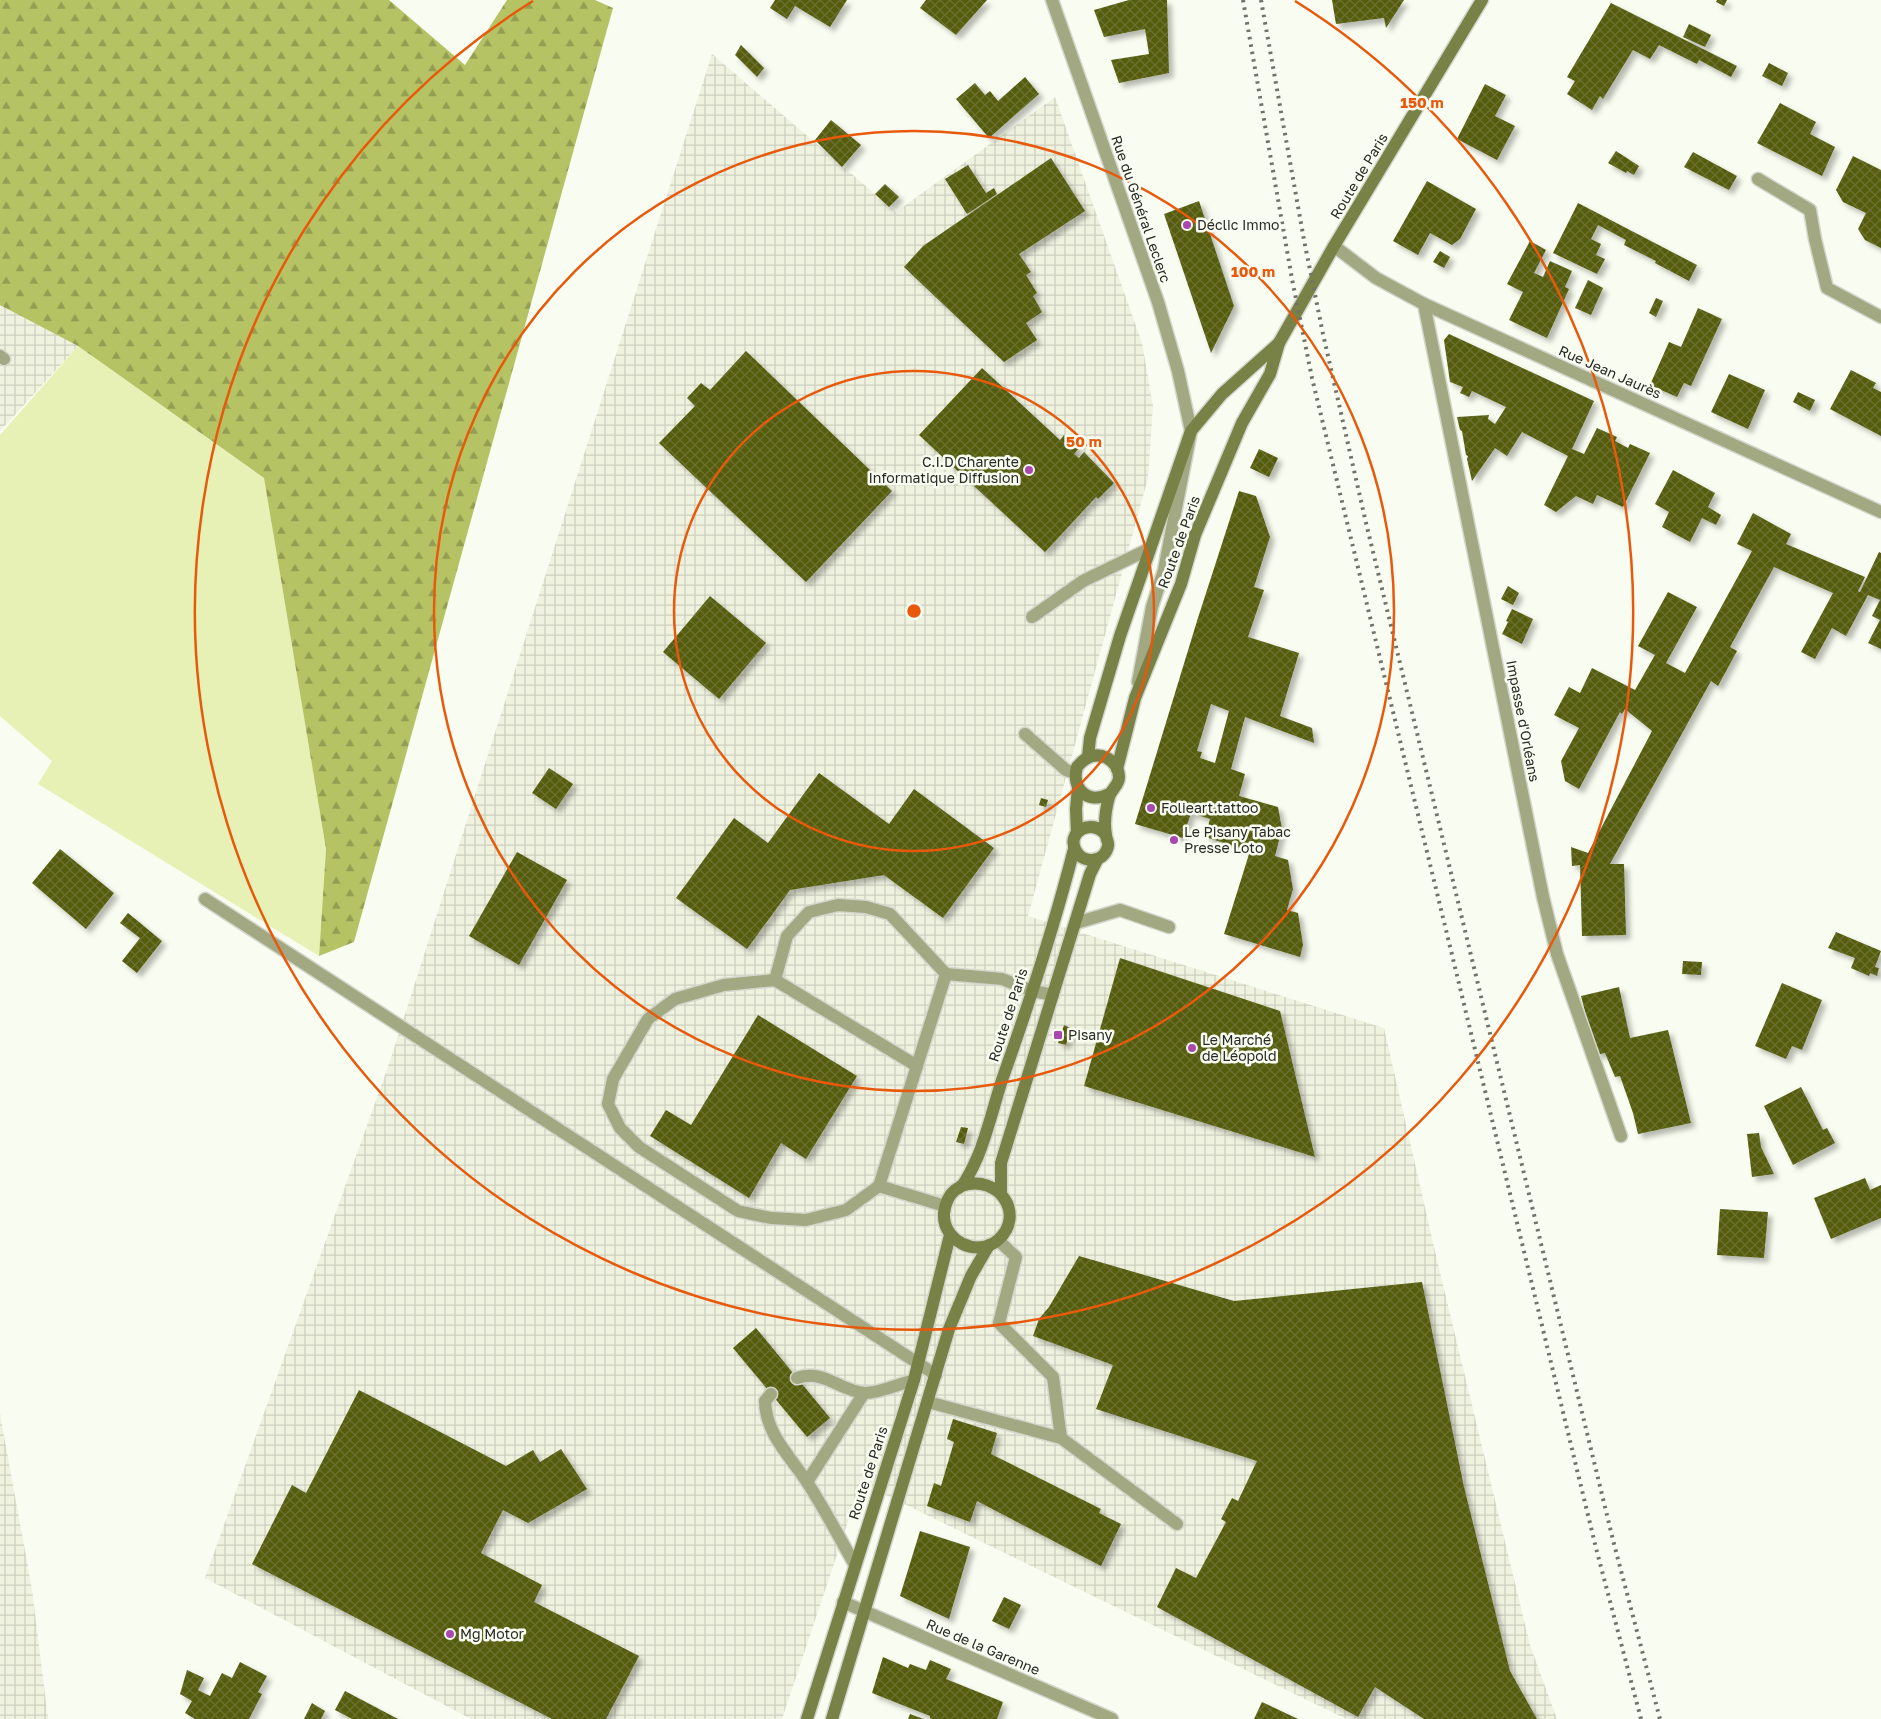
<svg xmlns="http://www.w3.org/2000/svg" width="1881" height="1719" font-family="'Golos Text',sans-serif">
  <style>
    .industrial { fill: url(#industrial-grid) }
    .green { fill: #e7f1b5 }
    .forest { fill: url(#forest-firs) }
    .building { fill: url(#building-cross-hatch); fill-rule: evenodd; filter: url(#shadow) }
    .lines { fill: none; stroke-linecap: round; stroke-linejoin: round }
    .service-casing { stroke: #d3d6cb; stroke-width: 15 }
    .minor-casing { stroke: #d3d6cb; stroke-width: 15 }
    .tertiary-casing { stroke: #d3d6cb; stroke-width: 15 }
    .secondary-casing { stroke: #d3d6cb; stroke-width: 15 }
    .service { stroke: #a2a882; stroke-width: 12 }
    .minor { stroke: #a2a882; stroke-width: 12 }
    .tertiary { stroke: #a2a882; stroke-width: 12 }
    .secondary { stroke: #788146; stroke-width: 12 }
    .rail { stroke: #71726b; stroke-width: 4; stroke-dasharray: 2.5 5; stroke-linecap: butt }
    .ring { fill: none; stroke: #e8590c; stroke-width: 2.5 }
    .poi-dot { fill: #aa48af; stroke: #f9fcf0; stroke-width: 2 }
    .labels { text-anchor: middle; stroke-width: 5; stroke-linejoin: round; paint-order: stroke }
    .street-label { font-size: 14px; fill: #282924; stroke: #f9fcf0 }
    .poi-label { font-size: 14px; fill: #282924; stroke: #f9fcf0; text-anchor: start }
    .centre { fill: #e8590c; stroke: #f9fcf0; stroke-width: 2.5 }
    .ring-label { font-size: 15px; text-anchor: middle; font-weight: bold; fill: #e8590c; stroke: #f9fcf0; stroke-width: 5; stroke-linejoin: round; paint-order: stroke }
  </style>
  <defs>
    <pattern id="industrial-grid" width="8" height="8" patternUnits="userSpaceOnUse" patternTransform="scale(1.25)"><rect width="8" height="8" fill="#eff2df"/><path d="M0 4h8M4 0v8" fill="none" stroke="#cdd0bf"/></pattern>
    <pattern id="forest-firs" width="22" height="20" patternUnits="userSpaceOnUse" patternTransform="scale(1.25)"><rect width="22" height="20" fill="#b6c364"/><path d="M5 1l3.5 6h-7zM16 11l3.5 6h-7z" fill="#949e52"/></pattern>
    <pattern id="building-cross-hatch" width="8" height="8" patternUnits="userSpaceOnUse" patternTransform="scale(1.25)"><rect width="8" height="8" fill="#555d0f"/><path d="M0 0l8 8M0 8l8-8" fill="none" stroke="#6a7132"/></pattern>
    <filter id="shadow"><feDropShadow dx="4.5" dy="4.5" stdDeviation="2.5" flood-color="#0004"/></filter>
  </defs>
  <rect width="100%" height="100%" fill="#f9fcf0"/>
  <g class="industrial">
    <polygon points="712,54 896,212 1055,97 1142,343 1153,406 1148,478 1028,916 1384,1028 1437,1260 1530,1645 1557,1719 1346,1719 861,1483 782,1719 471,1719 205,1578 390,1061"/>
    <polygon points="0,305 78,346 0,431"/>
    <polygon points="0,1414 32,1589 48,1719 0,1719"/>
  </g>
  <polygon class="green" points="78,346 264,478 326,849 319,956 38,784 52,761 0,716 0,435"/>
  <polygon class="forest" points="0,0 389,0 465,65 507,0 595,0 613,8 354,942 319,956 326,849 264,478 78,346 0,305"/>
  <g class="building">
    <polygon points="775,0 847,0 830,27 795,6 787,19 770,8"/>
    <polygon points="926,0 987,0 956,35 920,8"/>
    <polygon points="1129,0 1167,0 1169,73 1119,83 1111,60 1149,54 1145,29 1104,37 1094,10"/>
    <polygon points="1332,0 1404,0 1386,28 1384,18 1336,24"/>
    <polygon points="1717,0 1727,0 1724,6 1716,2"/>
    <polygon points="1611,3 1737,66 1731,77 1699,60 1697,64 1659,45 1650,59 1633,50 1603,99 1600,96 1592,110 1567,94 1575,81 1567,77"/>
    <polygon points="1689,24 1711,35 1705,47 1683,37"/>
    <polygon points="741,45 764,68 757,77 735,55"/>
    <polygon points="1769,63 1788,73 1782,86 1762,76"/>
    <polygon points="1025,77 1039,94 989,138 956,99 975,83 985,95 990,91 998,101"/>
    <polygon points="1485,84 1506,95 1495,116 1515,126 1497,160 1457,139"/>
    <polygon points="1780,103 1816,122 1810,134 1835,147 1822,176 1757,143"/>
    <polygon points="831,120 861,145 842,167 815,140"/>
    <polygon points="1616,151 1639,166 1634,175 1627,171 1626,173 1608,163"/>
    <polygon points="1693,152 1737,176 1729,190 1684,167"/>
    <polygon points="1853,156 1881,170 1881,248 1865,240 1858,229 1866,213 1843,202 1836,190"/>
    <polygon points="1051,158 1085,211 1019,254 1031,272 1026,275 1037,293 1033,296 1042,312 1026,323 1037,340 1004,362 904,267 923,246"/>
    <polygon points="968,165 986,193 994,188 997,194 967,214 945,179"/>
    <polygon points="1427,181 1476,209 1460,239 1452,245 1430,233 1418,255 1393,241"/>
    <polygon points="885,184 899,197 889,207 875,194"/>
    <polygon points="1199,201 1234,306 1211,353 1164,214"/>
    <polygon points="1578,203 1697,265 1689,281 1655,263 1656,261 1624,245 1626,240 1598,225 1591,239 1601,244 1596,255 1605,259 1597,274 1553,253"/>
    <polygon points="1530,241 1546,250 1534,273 1543,277 1550,261 1572,271 1565,287 1569,289 1547,338 1509,320 1523,292 1507,284"/>
    <polygon points="1440,251 1450,257 1444,268 1433,262"/>
    <polygon points="1588,280 1603,288 1591,315 1575,308"/>
    <polygon points="1656,298 1663,301 1656,317 1649,313"/>
    <polygon points="1698,308 1722,319 1691,386 1684,383 1677,397 1650,385 1669,342 1681,347"/>
    <polygon points="1449,334 1594,401 1572,449 1584,454 1597,428 1617,437 1615,441 1628,448 1630,444 1650,453 1623,507 1597,495 1593,504 1576,496 1556,512 1544,505 1568,456 1522,432 1507,456 1495,448 1472,481 1467,459 1468,456 1466,455 1462,431 1460,430 1457,417 1489,415 1488,419 1495,424 1506,407 1472,391 1469,397 1460,393 1463,387 1450,382 1444,340"/>
    <polygon points="746,351 892,491 806,582 659,443 695,406 687,398 701,383 710,390"/>
    <polygon points="982,368 1060,440 1064,435 1079,448 1074,454 1079,458 1084,452 1114,483 1098,499 1096,497 1045,552 919,435"/>
    <polygon points="1851,370 1876,383 1873,388 1881,392 1881,436 1830,409"/>
    <polygon points="1729,374 1765,390 1748,429 1711,412"/>
    <polygon points="1798,392 1815,400 1810,411 1793,402"/>
    <polygon points="1259,449 1278,458 1269,477 1250,468"/>
    <polygon points="1673,470 1715,493 1708,507 1721,515 1716,525 1702,518 1690,542 1662,527 1669,512 1655,504"/>
    <path d="M1239,491L1256,496L1270,537L1254,587L1264,590L1248,637L1299,653L1280,716L1312,728L1314,743L1245,717L1231,769L1245,774L1239,796L1278,807L1282,829L1275,856L1288,860L1293,889L1287,910L1298,913L1303,945L1300,957L1224,934L1250,851L1205,837L1210,819L1191,813L1183,838L1135,824L1197,621ZM1211,704L1229,711L1215,763L1200,758L1202,752L1197,751Z"/>
    <polygon points="1753,513 1791,534 1786,544 1865,577 1858,591 1860,592 1879,552 1881,553 1881,649 1868,643 1880,620 1872,616 1880,600 1868,595 1846,636 1832,628 1815,659 1801,652 1833,593 1774,567 1730,647 1737,651 1718,686 1711,681 1610,864 1624,864 1626,935 1582,936 1580,865 1572,866 1571,847 1588,853 1652,731 1625,709 1622,714 1620,712 1579,789 1565,781 1561,761 1579,728 1554,715 1569,687 1580,693 1592,668 1635,690 1655,655 1638,646 1668,592 1697,607 1666,663 1685,673 1752,551 1737,544"/>
    <polygon points="1508,586 1519,593 1513,605 1501,599"/>
    <polygon points="710,596 766,643 719,699 663,652"/>
    <polygon points="1512,609 1533,619 1522,644 1502,634 1508,622 1513,624 1506,621"/>
    <polygon points="549,768 573,784 556,809 532,793"/>
    <polygon points="819,773 889,824 914,789 994,848 943,918 884,875 790,890 747,949 676,898 734,818 768,843"/>
    <polygon points="1041,798 1048,800 1046,807 1039,805"/>
    <polygon points="60,849 114,893 86,929 32,883"/>
    <polygon points="517,852 567,880 519,965 469,936"/>
    <polygon points="128,913 162,941 137,973 122,961 140,938 120,923"/>
    <polygon points="1836,932 1881,951 1875,967 1879,968 1877,976 1870,973 1869,976 1851,968 1855,958 1828,948"/>
    <polygon points="1120,958 1280,1011 1315,1157 1084,1086"/>
    <polygon points="1683,961 1702,962 1701,975 1682,974"/>
    <polygon points="1782,983 1822,1000 1802,1050 1792,1046 1786,1059 1755,1046"/>
    <polygon points="1619,987 1630,1038 1668,1030 1691,1123 1638,1134 1633,1113 1620,1076 1615,1077 1605,1053 1596,1055 1581,996"/>
    <polygon points="758,1015 857,1076 806,1159 781,1143 749,1198 650,1136 666,1110 691,1125"/>
    <polygon points="1064,1025 1071,1028 1066,1045 1058,1043"/>
    <polygon points="1801,1087 1823,1130 1827,1128 1835,1143 1793,1165 1764,1106"/>
    <polygon points="961,1127 968,1128 964,1144 956,1142"/>
    <polygon points="1759,1133 1761,1147 1774,1174 1752,1177 1747,1134"/>
    <polygon points="1865,1178 1870,1190 1881,1185 1881,1218 1831,1239 1814,1198"/>
    <polygon points="1720,1209 1768,1212 1764,1258 1717,1255"/>
    <polygon points="1079,1256 1234,1301 1422,1282 1464,1487 1510,1671 1537,1719 1424,1719 1375,1687 1358,1717 1157,1607 1176,1568 1196,1578 1226,1522 1221,1519 1232,1498 1238,1501 1257,1461 1096,1409 1113,1365 1033,1336 1039,1319 1049,1307"/>
    <polygon points="756,1328 830,1418 807,1437 733,1348"/>
    <polygon points="359,1390 506,1466 533,1450 540,1462 561,1449 587,1489 528,1523 503,1510 481,1553 542,1585 534,1602 639,1656 606,1719 552,1719 252,1564 292,1485 306,1493"/>
    <polygon points="953,1419 997,1433 991,1454 1101,1509 1099,1513 1121,1524 1101,1566 977,1501 970,1522 927,1506 934,1483 941,1486 954,1442 947,1439"/>
    <polygon points="920,1531 970,1547 949,1619 900,1596"/>
    <polygon points="1004,1597 1021,1605 1009,1629 992,1621"/>
    <polygon points="883,1657 908,1668 910,1664 926,1670 930,1660 951,1669 946,1679 1003,1702 997,1719 931,1719 930,1718 930,1716 872,1693"/>
    <polygon points="240,1662 267,1676 258,1692 262,1694 249,1719 195,1719 185,1713 192,1701 180,1694 187,1670 204,1678 198,1690 210,1696 222,1673 232,1678"/>
    <polygon points="345,1691 398,1719 352,1719 335,1710"/>
    <polygon points="1262,1702 1298,1719 1254,1719"/>
    <polygon points="312,1703 325,1711 321,1719 304,1719"/>
    <polygon points="910,1714 924,1719 908,1719"/>
  </g>
  <g class="lines">
    <g class="service-casing">
      <g id="service">
        <polyline points="1032,617 1083,581 1149,549"/>
        <polyline points="1025,734 1066,770 1075,773"/>
        <polyline points="205,899 936,1375"/>
        <polyline points="1076,923 1120,910 1169,927"/>
        <polyline points="775,980 724,985 675,999 648,1019 613,1079 608,1104 620,1128 639,1147 738,1211 771,1218 806,1220 846,1210 879,1186"/>
        <polyline points="917,1066 775,980 787,936 809,912 838,905 866,907 890,914 946,974"/>
        <polyline points="945,1206 879,1186 946,974 1002,979 1033,991 1053,995"/>
        <polyline points="998,1240 1016,1257 999,1323 1053,1377 1061,1438"/>
        <path d="M797,1378C825,1369 839,1391 865,1393C881,1393 898,1384 914,1380"/>
        <path d="M771,1394L765,1401C766,1434 789,1455 807,1482C824,1508 839,1537 855,1565"/>
        <polyline points="928,1402 1061,1438 1177,1524"/>
        <polyline points="807,1482 864,1393"/>
      </g>
    </g>
    <g class="minor-casing">
      <g id="minor">
        <polyline points="1758,179 1810,210 1815,239 1827,288 1881,317"/>
        <polyline points="1334,246 1376,278 1424,304 1881,512"/>
        <polyline points="1424,304 1543,897 1557,954 1621,1136"/>
        <polyline points="0,356 4,359"/>
        <polyline points="843,1602 1112,1719"/>
      </g>
    </g>
    <g class="tertiary-casing">
      <polyline id="tertiary" points="1052,0 1158,302 1178,371 1191,431 1164,570 1152,607 1138,682"/>
    </g>
    <g class="secondary-casing">
      <g id="secondary">
        <polyline points="1088,757 1090,738 1120,636 1191,431 1222,394 1279,343"/>
        <polyline points="1117,769 1135,698 1181,584 1195,535 1242,423 1270,374 1279,343 1334,246 1482,0"/>
        <polyline points="1077,833 1076,809 1078,788"/>
        <path d="M1106,835C1092,817 1065,832 1076,851C1084,865 1105,862 1108,846C1109,842 1106,839 1106,835C1104,824 1106,808 1109,797C1111,789 1119,786 1119,777C1119,769 1114,762 1107,758C1095,752 1085,757 1077,767C1071,789 1088,805 1109,794"/>
        <path d="M961,1186C1000,1173 1026,1216 998,1240C977,1258 942,1241 944,1213C945,1205 948,1196 955,1190C957,1189 960,1187 962,1186C968,1178 974,1165 978,1156C988,1131 994,1105 1002,1080C1029,1004 1054,927 1074,849"/>
        <polyline points="1001,1193 1001,1163 1090,874 1097,860"/>
        <polyline points="807,1719 914,1380 950,1235"/>
        <polyline points="832,1719 949,1329 971,1276 989,1245"/>
      </g>
    </g>
    <use href="#service" class="service"/>
    <use href="#minor" class="minor"/>
    <use href="#tertiary" class="tertiary"/>
    <use href="#secondary" class="secondary"/>
    <g class="rail">
      <polyline points="1243,0 1292,279 1312,378 1596,1548 1641,1719"/>
      <polyline points="1261,0 1304,240 1323,334 1366,523 1614,1544 1660,1719"/>
    </g>
  </g>
  <g class="ring">
    <circle cx="914" cy="611" r="240"/>
    <circle cx="914" cy="611" r="480"/>
    <path d="M1295 1A719 719 0 1 1 533 1"/>
  </g>
  <g class="poi-dot">
    <circle cx="1187" cy="225" r="5"/>
    <circle cx="1029" cy="470" r="5"/>
    <circle cx="1151" cy="808" r="5"/>
    <circle cx="1174" cy="840" r="5"/>
    <rect x="1053" y="1030" width="10" height="10" rx="2.5"/>
    <circle cx="1192" cy="1048" r="5"/>
    <circle cx="450" cy="1634" r="5"/>
  </g>
  <g class="labels">
    <g class="street-label">
      <text transform="translate(1359 176) rotate(-59)" y="5">Route de Paris</text>
      <text transform="translate(1141 209) rotate(71)" y="5">Rue du Général Leclerc</text>
      <text transform="translate(1610 372) rotate(24)" y="5">Rue Jean Jaurès</text>
      <text transform="translate(1179 542) rotate(-70)" y="5">Route de Paris</text>
      <text transform="translate(1523 721) rotate(79)" y="5">Impasse d'Orléans</text>
      <text transform="translate(1008 1015) rotate(-72)" y="5">Route de Paris</text>
      <text transform="translate(868 1473) rotate(-72)" y="5">Route de Paris</text>
      <text transform="translate(983 1647) rotate(23)" y="5">Rue de la Garenne</text>
    </g>
    <g class="poi-label">
      <text x="1197" y="230">Déclic Immo</text>
      <text x="1019" y="467" text-anchor="end">C.I.D Charente<tspan x="1019" dy="16">Informatique Diffusion</tspan></text>
      <text x="1161" y="813">Folieart.tattoo</text>
      <text x="1184" y="837">Le Pisany Tabac<tspan x="1184" dy="16">Presse Loto</tspan></text>
      <text x="1068" y="1040">Pisany</text>
      <text x="1202" y="1045">Le Marché<tspan x="1202" dy="16">de Léopold</tspan></text>
      <text x="460" y="1639">Mg Motor</text>
    </g>
  </g>
  <circle cx="914" cy="611" r="8" class="centre"/>
  <g class="ring-label">
    <text x="1422" y="108">150 m</text>
    <text x="1253" y="277">100 m</text>
    <text x="1084" y="447">50 m</text>
  </g>
</svg>
